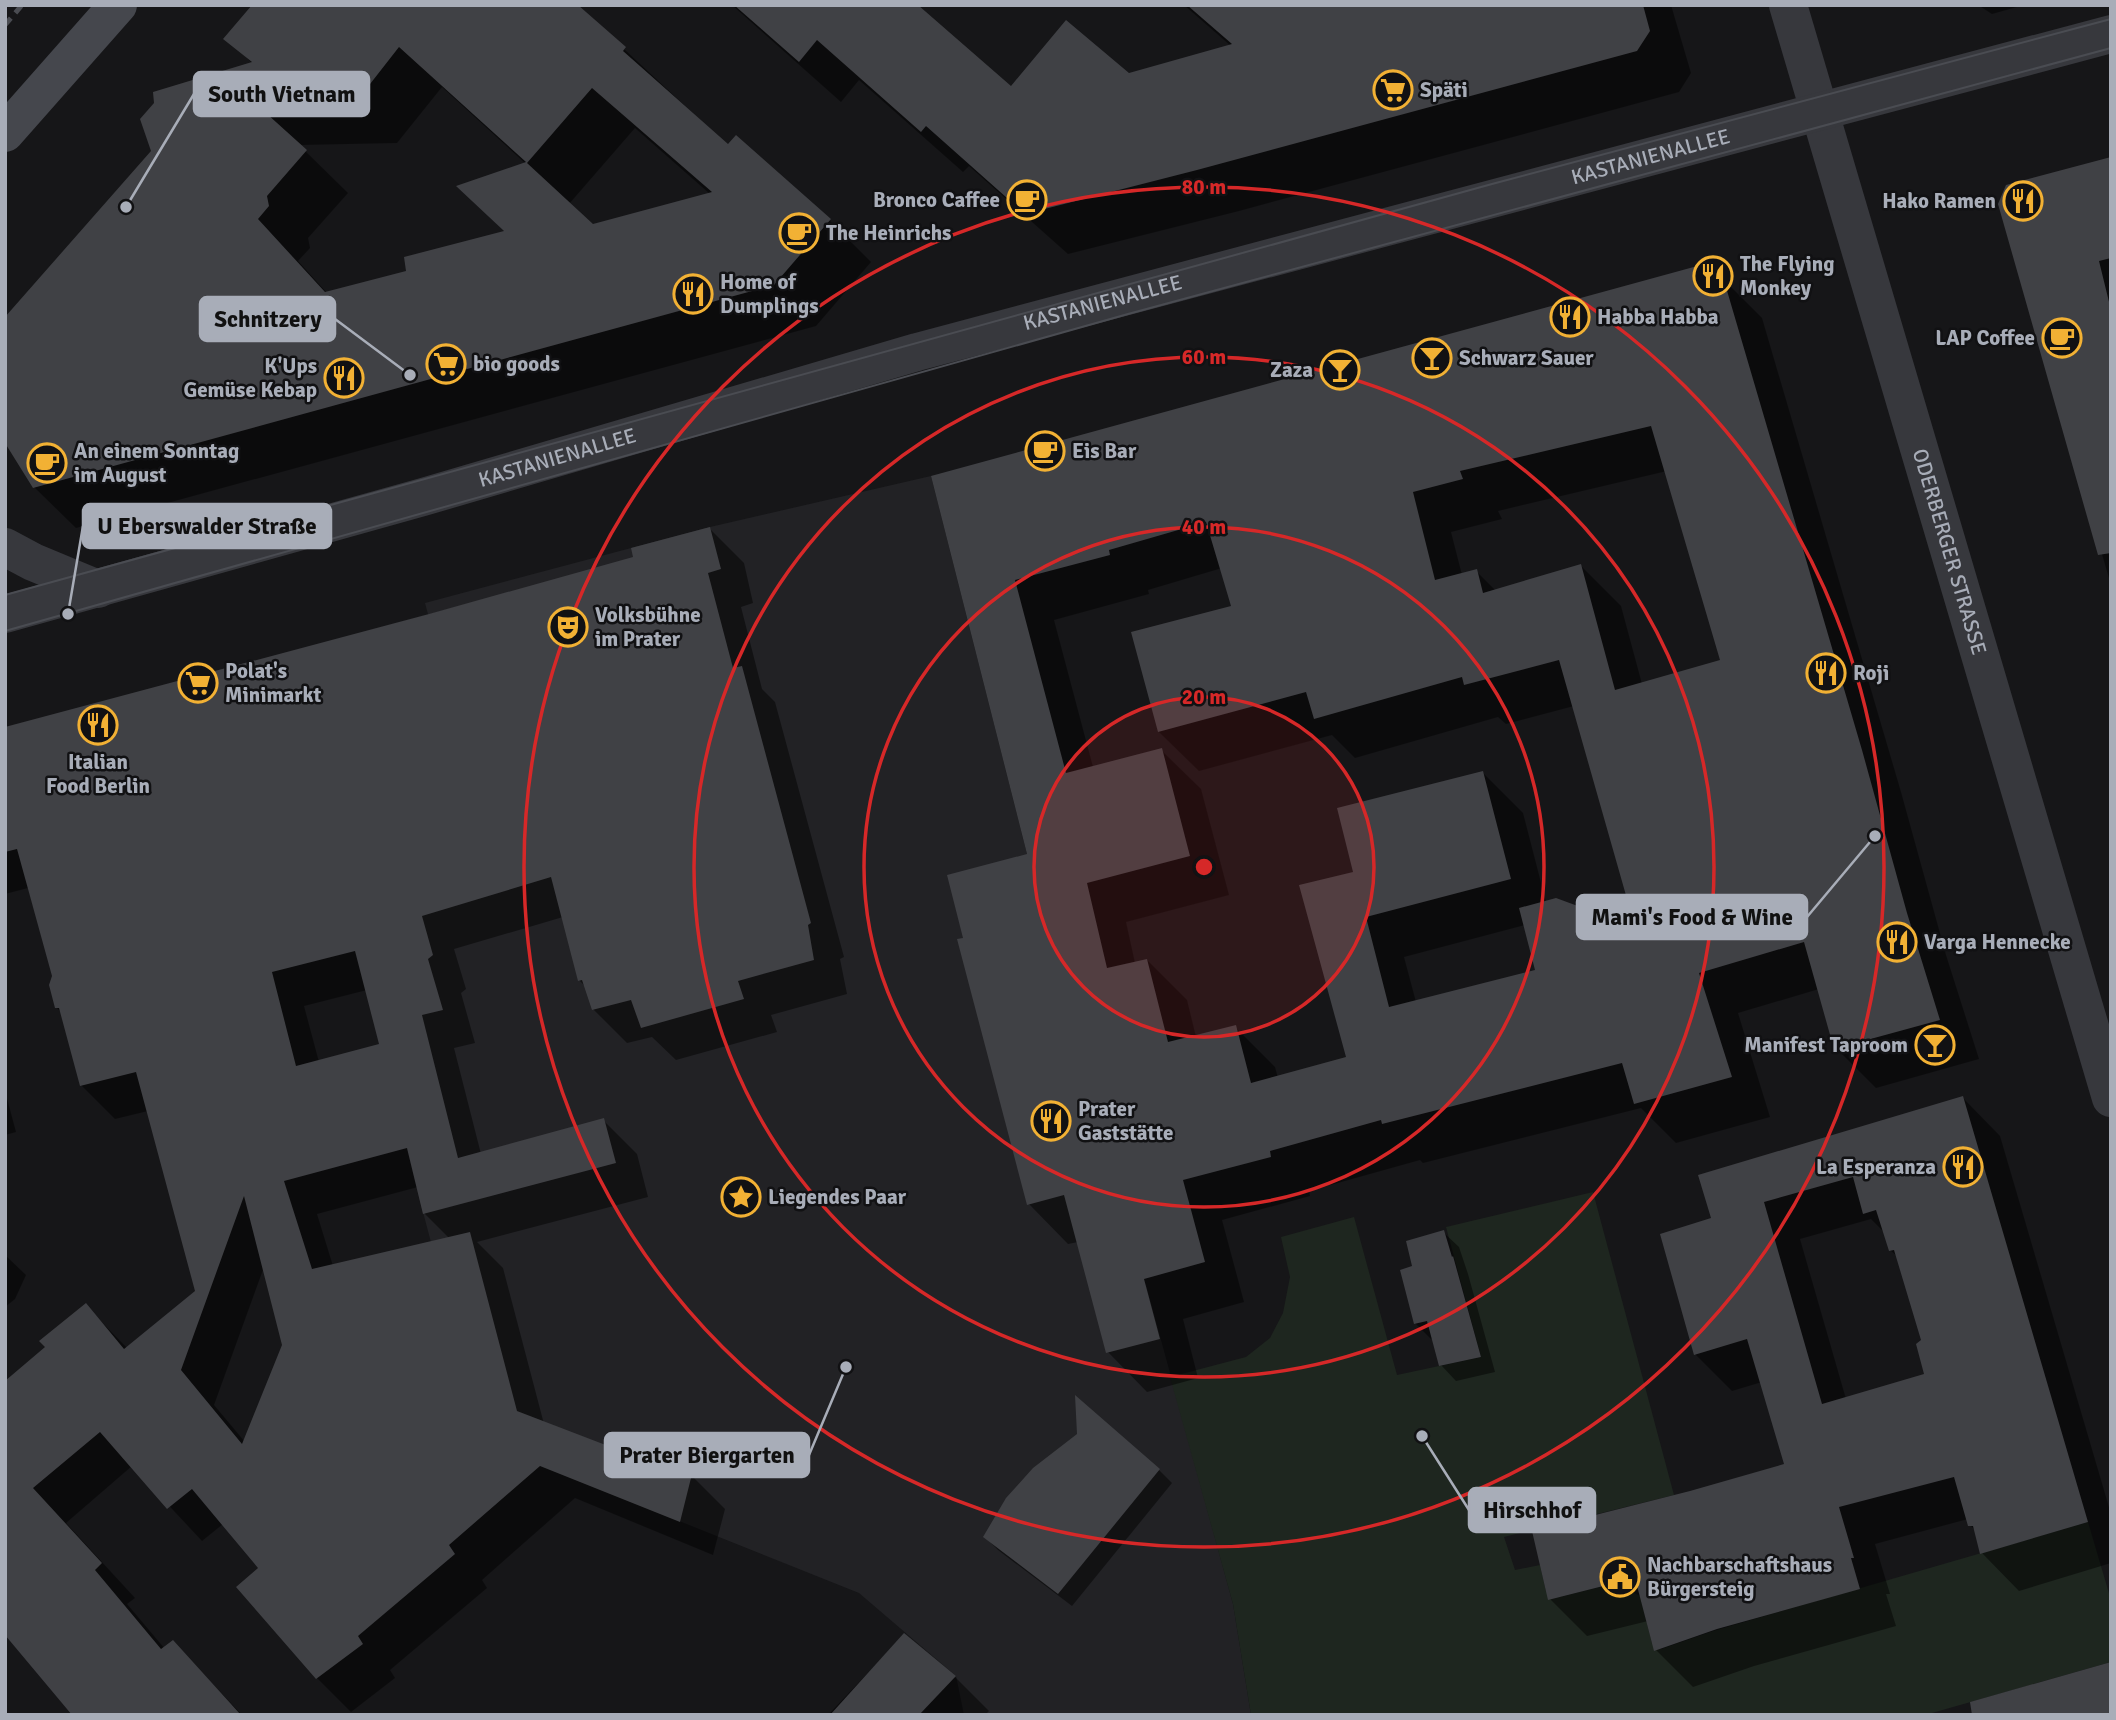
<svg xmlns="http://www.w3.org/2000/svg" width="2116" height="1720" font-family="Signika,sans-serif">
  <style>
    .built { fill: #222225 }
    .green { fill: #1e261f }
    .shadow { fill: #0007; fill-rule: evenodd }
    .building { fill: #404145; fill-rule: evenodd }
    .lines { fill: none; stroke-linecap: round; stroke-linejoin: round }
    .minor { stroke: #37383d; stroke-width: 38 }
    .tertiary { stroke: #37383d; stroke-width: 38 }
    .secondary { stroke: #45474d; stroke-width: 38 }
    .tram { stroke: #4a4c52; stroke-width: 2 }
    .rail { stroke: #4a4c52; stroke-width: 5; stroke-dasharray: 9 7; stroke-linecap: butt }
    .ring { fill: none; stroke: #d62828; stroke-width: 3.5 }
    .labels { text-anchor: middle; stroke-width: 5; stroke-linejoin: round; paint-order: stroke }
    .poi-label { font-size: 21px; font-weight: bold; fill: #a8adb8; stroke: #111113; text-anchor: start }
    .street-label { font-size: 21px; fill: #a8adb8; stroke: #111113 }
    .centre { fill: #d62828; stroke: #111113; stroke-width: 3.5 }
    .ring-label { font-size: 21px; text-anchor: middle; font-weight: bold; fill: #d62828; stroke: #111113; stroke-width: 5; stroke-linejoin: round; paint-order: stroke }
    .leader { fill: none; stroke: #a8adb8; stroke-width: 2.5 }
    .callout-dot { fill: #a8adb8; stroke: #111113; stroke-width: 2.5 }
    .callout { fill: #a8adb8; stroke: #a8adb8; stroke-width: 2.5 }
    .callout-label { font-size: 23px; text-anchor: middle; font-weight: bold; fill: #111 }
  </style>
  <rect width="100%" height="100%" fill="#161618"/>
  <polygon class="built" points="931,476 1027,854 1139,1281 1146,1285 1233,1604 1251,1715 964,1715 956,1676 859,1593 484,1443 414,1178 403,1133 377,928 502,891 425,603 710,527"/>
  <polygon class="green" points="1593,1192 1674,1495 1504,1537 1515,1570 1540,1565 1546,1591 1560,1597 1615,1583 1640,1596 1652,1643 1661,1649 1713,1631 2088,1522 2111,1600 2111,1662 1925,1715 1251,1715 1233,1604 1170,1377 1246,1357 1270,1338 1283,1313 1290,1277 1281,1237 1354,1217 1397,1375 1481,1357 1446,1227"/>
  <g class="shadow">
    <polygon points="732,5 916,5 1011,89 1128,75 1231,46 1184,5 1671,5 1691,73 1679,92 1239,211 1068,254 969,166 963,172 859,80 841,102"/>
    <polygon points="1978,5 2024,5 1992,14"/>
    <path d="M234,45L624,49L728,146L830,221L871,262L816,326L76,528L34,487L253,64ZM442,87L526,164L460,187L506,233L408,272L327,293L298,261L310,248L308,238L348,193L299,145L397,143ZM635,128L710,194L592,226L569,204Z"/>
    <polygon points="2111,158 2111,585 2000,204"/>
    <path d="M1722,278L1762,318L1901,792L1946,955L1979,1059L1876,1088L1836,1048L1819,989L1738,1013L1770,1117L1676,1143L1641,1108L1423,1163L1420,1160L1309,1191L1310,1196L1222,1220L1244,1302L1183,1319L1198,1378L1147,1392L1108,1352L1078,1242L1068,1244L1029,1204L966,939L1029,855L933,477ZM1667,471L1722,661L1642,684L1621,606L1581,566L1496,591L1476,571L1462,575L1451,532L1502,519L1498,511ZM1222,568L1233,607L1159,732L1199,771L1332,735L1355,758L1498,717L1506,724L1574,706L1638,930L1546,902L1523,813L1483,773L1356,873L1348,1058L1278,1078L1275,1067L1235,1027L1196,1037L1187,1000L1147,960L1135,963L1126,922L1229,895L1201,789L1161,750L1093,767L1054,620L1149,594L1148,590ZM1525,925L1537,971L1416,1002L1404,957Z"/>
    <path d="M710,529L744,563L753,603L741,607L762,689L775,702L844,957L840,959L847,994L771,1015L777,1032L676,1060L652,1037L627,1043L593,1009L586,987L579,980L563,917L454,949L466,989L461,993L475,1043L454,1048L481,1154L603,1120L637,1154L648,1197L477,1242L503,1268L544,1424L662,1469L691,1475L725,1509L713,1555L575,1498L482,1580L487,1588L390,1670L395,1678L351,1712L317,1678L238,1587L261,1568L223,1524L202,1541L132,1466L66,1523L135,1598L127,1604L165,1649L173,1642L242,1715H74L5,1632L47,1348L86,1306L128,1349L197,1291L148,1111L115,1119L81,1085L62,1013L56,1007L54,976L28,888L5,894V730L635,558ZM367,990L381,1045L319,1062L304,1006ZM418,1187L425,1214L450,1239L333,1266L317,1214ZM264,1267L284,1345L245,1442L214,1405Z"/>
    <polygon points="5,1091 16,1132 5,1135"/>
    <path d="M1963,1098L2000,1136L2111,1514V1563L2019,1591L1982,1553L1976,1531L1970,1525L1968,1519L1875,1544L1890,1594H1886L1896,1626L1754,1666L1693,1687L1656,1650L1648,1621L1587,1636L1550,1599L1691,1493L1786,1465L1762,1382L1732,1391L1695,1354L1713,1219ZM1871,1219L1885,1233L1890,1250L1898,1257L1923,1340L1926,1376L1846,1399L1800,1239Z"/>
    <polygon points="1443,1232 1459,1247 1468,1274 1495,1372 1456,1381 1441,1365 1433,1338 1431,1339 1415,1323 1415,1268"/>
    <polygon points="5,1255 26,1275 15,1299 5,1307"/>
    <polygon points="1159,1470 1172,1483 1072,1606 998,1550 985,1537"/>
    <polygon points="904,1635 955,1677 989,1711 985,1715 828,1715"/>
  </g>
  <g class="building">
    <path d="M252,5H578L626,47L623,51L728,144L736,135L831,219L774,285L33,488L5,443V317L151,151L140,119L154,103L153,92L252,62L223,39ZM399,47L526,162L456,186L504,231L404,257L406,271L325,292L258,219L269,206L267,196L307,150L256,104L356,102ZM592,88L712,192L593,224L527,163Z"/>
    <polygon points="734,5 918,5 1011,86 1066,20 1129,73 1232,44 1187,5 1643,5 1650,31 1637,51 1197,170 1025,214 926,126 921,132 817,40 799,62"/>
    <polygon points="2111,157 2111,258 2099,261 2111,310 2111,553 2098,555 1998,204 2006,185"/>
    <path d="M1701,265L1723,277L1862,750L1907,913L1940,1020L1834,1049L1804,942L1699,973L1732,1077L1634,1104L1622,1063L1382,1124L1381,1120L1270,1151L1271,1157L1183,1180L1205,1262L1144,1279L1160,1339L1106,1353L1064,1195L1027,1205L957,939L963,938L947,875L1027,854L931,476ZM1651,426L1720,660L1615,690L1581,564L1483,593L1477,569L1435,580L1413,492L1463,479L1460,471ZM1206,522L1231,606L1131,632L1158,732L1306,692L1314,719L1462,677L1464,685L1559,660L1635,927L1556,898L1519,908L1535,970L1389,1007L1366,917L1511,879L1483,771L1337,808L1353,872L1299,885L1346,1057L1251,1083L1236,1025L1168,1042L1147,959L1107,968L1087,883L1190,856L1162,748L1066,773L1015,580L1110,555L1109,550Z"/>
    <path d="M710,527L721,569L708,573L733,668L742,666L811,923L808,925L814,960L738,981L744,999L641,1028L631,1000L592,1010L582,980L578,981L551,877L422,916L433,955L428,959L443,1010L422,1015L458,1158L604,1118L616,1163L423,1214L407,1148L284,1181L312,1269L470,1232L517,1411L663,1467L692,1474L680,1522L540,1466L449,1545L455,1554L358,1636L363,1644L316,1679L236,1587L258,1568L192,1489L167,1509L100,1432L33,1488L102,1563L95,1570L161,1649L173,1640L241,1715H72L5,1635V1381L45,1347L39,1341L86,1303L124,1349L195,1291L136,1072L80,1086L59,1008H55L49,985L52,976L17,849L5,852V727L429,614L633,557L631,548ZM355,951L379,1044L296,1066L272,972ZM244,1196L282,1345L242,1444L181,1370Z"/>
    <path d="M1963,1096L2088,1522L1980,1554L1973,1526H1968L1954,1477L1839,1507L1854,1558H1851L1860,1589L1717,1629L1654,1651L1635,1578L1548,1600L1532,1531L1690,1491L1784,1464L1747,1339L1694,1355L1660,1234L1711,1218L1698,1175ZM1853,1177L1863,1214L1876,1210L1889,1251L1894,1250L1921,1340L1916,1344L1924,1374L1822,1404L1764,1202Z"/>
    <polygon points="1444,1230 1452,1257 1453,1256 1481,1357 1439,1366 1427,1321 1414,1324 1400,1270 1412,1266 1406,1241"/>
    <polygon points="1075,1395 1160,1469 1058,1594 983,1537 1006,1498 1033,1468 1077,1434"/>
    <polygon points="904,1633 956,1676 919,1715 830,1715"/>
    <polygon points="2111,1662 2111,1715 1972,1715 1970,1702"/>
  </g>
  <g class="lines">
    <g class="minor">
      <path id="s1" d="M1788,5L2111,1098"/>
      <polyline points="5,547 33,562 98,589"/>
    </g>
    <path class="tertiary" id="s2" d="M5,614L423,497L917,352L2111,34"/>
    <polyline class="secondary" points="5,133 118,5"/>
    <g class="tram">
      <polyline points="5,595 1492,184 2111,19"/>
      <polyline points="5,631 1128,314 2111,48"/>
    </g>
    <polyline class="rail" points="5,25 22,5"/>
  </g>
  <circle cx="1204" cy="867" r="170" fill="#d62828" fill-opacity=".12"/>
  <g class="ring">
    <circle cx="1204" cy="867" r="170"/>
    <circle cx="1204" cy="867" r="340"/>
    <circle cx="1204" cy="867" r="510"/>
    <circle cx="1204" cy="867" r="680"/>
  </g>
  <defs>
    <g id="supermarket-ring" transform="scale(2.0125)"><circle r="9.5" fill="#111113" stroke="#f2b134" stroke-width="1.5"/><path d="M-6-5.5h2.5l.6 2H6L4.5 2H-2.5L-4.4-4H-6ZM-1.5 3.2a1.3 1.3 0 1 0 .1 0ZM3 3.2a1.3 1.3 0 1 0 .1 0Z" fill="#f2b134"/></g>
    <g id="cafe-ring" transform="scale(2.0125)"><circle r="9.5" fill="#111113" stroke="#f2b134" stroke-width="1.5"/><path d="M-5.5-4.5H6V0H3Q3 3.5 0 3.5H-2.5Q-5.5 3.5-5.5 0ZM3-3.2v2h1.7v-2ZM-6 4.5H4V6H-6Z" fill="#f2b134"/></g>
    <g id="restaurant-ring" transform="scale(2.0125)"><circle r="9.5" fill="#111113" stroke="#f2b134" stroke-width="1.5"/><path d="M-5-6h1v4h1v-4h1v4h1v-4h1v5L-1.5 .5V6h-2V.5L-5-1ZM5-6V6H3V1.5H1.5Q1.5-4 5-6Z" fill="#f2b134"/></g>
    <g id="bar-ring" transform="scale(2.0125)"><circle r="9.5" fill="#111113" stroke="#f2b134" stroke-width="1.5"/><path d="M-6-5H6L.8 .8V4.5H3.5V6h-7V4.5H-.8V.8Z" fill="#f2b134"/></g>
    <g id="theatre-ring" transform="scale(2.0125)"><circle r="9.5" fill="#111113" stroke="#f2b134" stroke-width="1.5"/><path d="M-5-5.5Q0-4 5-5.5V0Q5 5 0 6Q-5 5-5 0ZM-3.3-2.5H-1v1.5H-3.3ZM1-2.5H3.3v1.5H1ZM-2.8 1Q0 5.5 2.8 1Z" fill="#f2b134"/></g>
    <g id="sight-ring" transform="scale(2.0125)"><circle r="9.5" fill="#111113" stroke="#f2b134" stroke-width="1.5"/><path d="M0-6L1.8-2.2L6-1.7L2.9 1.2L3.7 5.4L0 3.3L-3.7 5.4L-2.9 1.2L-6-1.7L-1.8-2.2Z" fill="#f2b134"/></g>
    <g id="civic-ring" transform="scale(2.0125)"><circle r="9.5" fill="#111113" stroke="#f2b134" stroke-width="1.5"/><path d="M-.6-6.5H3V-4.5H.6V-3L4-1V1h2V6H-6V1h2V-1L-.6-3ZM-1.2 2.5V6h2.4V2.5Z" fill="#f2b134"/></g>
  </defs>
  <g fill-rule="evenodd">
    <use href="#supermarket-ring" x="1393" y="90"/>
    <use href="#cafe-ring" x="1027" y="200"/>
    <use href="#restaurant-ring" x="2023" y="201"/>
    <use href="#cafe-ring" x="799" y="233"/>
    <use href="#restaurant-ring" x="1713" y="276"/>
    <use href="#restaurant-ring" x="693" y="294"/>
    <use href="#restaurant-ring" x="1570" y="317"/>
    <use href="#cafe-ring" x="2062" y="338"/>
    <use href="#bar-ring" x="1432" y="358"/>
    <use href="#supermarket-ring" x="446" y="364"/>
    <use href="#bar-ring" x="1340" y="370"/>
    <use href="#restaurant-ring" x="344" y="378"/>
    <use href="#cafe-ring" x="1045" y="451"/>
    <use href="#cafe-ring" x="47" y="463"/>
    <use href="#theatre-ring" x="568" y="627"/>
    <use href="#restaurant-ring" x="1826" y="673"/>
    <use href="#supermarket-ring" x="198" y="683"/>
    <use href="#restaurant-ring" x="98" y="725"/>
    <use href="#restaurant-ring" x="1897" y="942"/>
    <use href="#bar-ring" x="1935" y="1045"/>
    <use href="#restaurant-ring" x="1051" y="1121"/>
    <use href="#restaurant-ring" x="1963" y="1167"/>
    <use href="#sight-ring" x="741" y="1197"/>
    <use href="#civic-ring" x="1620" y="1577"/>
  </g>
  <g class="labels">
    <g class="poi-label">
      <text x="1420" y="97">Späti</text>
      <text x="1000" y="207" text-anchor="end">Bronco Caffee</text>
      <text x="1996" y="208" text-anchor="end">Hako Ramen</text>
      <text x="826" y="240">The Heinrichs</text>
      <text x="1740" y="271">The Flying<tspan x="1740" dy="24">Monkey</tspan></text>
      <text x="720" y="289">Home of<tspan x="720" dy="24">Dumplings</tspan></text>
      <text x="1597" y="324">Habba Habba</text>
      <text x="2035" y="345" text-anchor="end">LAP Coffee</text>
      <text x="1459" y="365">Schwarz Sauer</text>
      <text x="473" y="371">bio goods</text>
      <text x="317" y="373" text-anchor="end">K'Ups<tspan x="317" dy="24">Gemüse Kebap</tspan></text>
      <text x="1313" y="377" text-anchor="end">Zaza</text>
      <text x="74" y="458">An einem Sonntag<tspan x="74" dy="24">im August</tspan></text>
      <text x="1072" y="458">Eis Bar</text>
      <text x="595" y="622">Volksbühne<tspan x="595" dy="24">im Prater</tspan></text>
      <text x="225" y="678">Polat's<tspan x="225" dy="24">Minimarkt</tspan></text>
      <text x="1853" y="680">Roji</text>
      <text x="98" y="769" text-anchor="middle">Italian<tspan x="98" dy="24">Food Berlin</tspan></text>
      <text x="1924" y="949">Varga Hennecke</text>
      <text x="1908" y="1052" text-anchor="end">Manifest Taproom</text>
      <text x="1078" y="1116">Prater<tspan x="1078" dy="24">Gaststätte</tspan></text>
      <text x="1936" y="1174" text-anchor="end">La Esperanza</text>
      <text x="768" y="1204">Liegendes Paar</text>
      <text x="1647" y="1572">Nachbarschaftshaus<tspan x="1647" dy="24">Bürgersteig</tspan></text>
    </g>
    <g class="street-label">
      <text dy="7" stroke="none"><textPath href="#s2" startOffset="1708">KASTANIENALLEE</textPath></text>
      <text dy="7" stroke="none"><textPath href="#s2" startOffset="1141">KASTANIENALLEE</textPath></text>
      <text dy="7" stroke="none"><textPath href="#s2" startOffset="574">KASTANIENALLEE</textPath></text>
      <text dy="7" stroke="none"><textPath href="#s1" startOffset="570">ODERBERGER STRASSE</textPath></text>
    </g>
  </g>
  <circle cx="1204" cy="867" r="10" class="centre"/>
  <g class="ring-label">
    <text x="1204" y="194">80 m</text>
    <text x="1204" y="364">60 m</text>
    <text x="1204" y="534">40 m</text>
    <text x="1204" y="704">20 m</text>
  </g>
  <path class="leader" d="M126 207L194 94M410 375L335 319M68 614L83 526M1875 836L1807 917M846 1367L809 1455M1422 1436L1469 1510"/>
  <g class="callout-dot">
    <circle cx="126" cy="207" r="7"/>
    <circle cx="410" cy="375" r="7"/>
    <circle cx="68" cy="614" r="7"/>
    <circle cx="1875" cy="836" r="7"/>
    <circle cx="846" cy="1367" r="7"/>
    <circle cx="1422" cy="1436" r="7"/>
  </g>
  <g class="callout">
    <rect x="194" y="72" width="175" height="44" rx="7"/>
    <rect x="200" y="297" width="135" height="44" rx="7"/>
    <rect x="83" y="504" width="248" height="44" rx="7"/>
    <rect x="1577" y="895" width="230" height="44" rx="7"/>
    <rect x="605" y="1433" width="204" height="44" rx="7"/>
    <rect x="1469" y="1488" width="126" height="44" rx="7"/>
  </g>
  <g class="callout-label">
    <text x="282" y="102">South Vietnam</text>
    <text x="268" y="327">Schnitzery</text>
    <text x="207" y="534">U Eberswalder Straße</text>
    <text x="1692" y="925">Mami's Food &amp; Wine</text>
    <text x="707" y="1463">Prater Biergarten</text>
    <text x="1532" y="1518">Hirschhof</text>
  </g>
  <rect width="2116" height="1720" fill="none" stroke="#a8adb8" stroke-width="14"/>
</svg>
